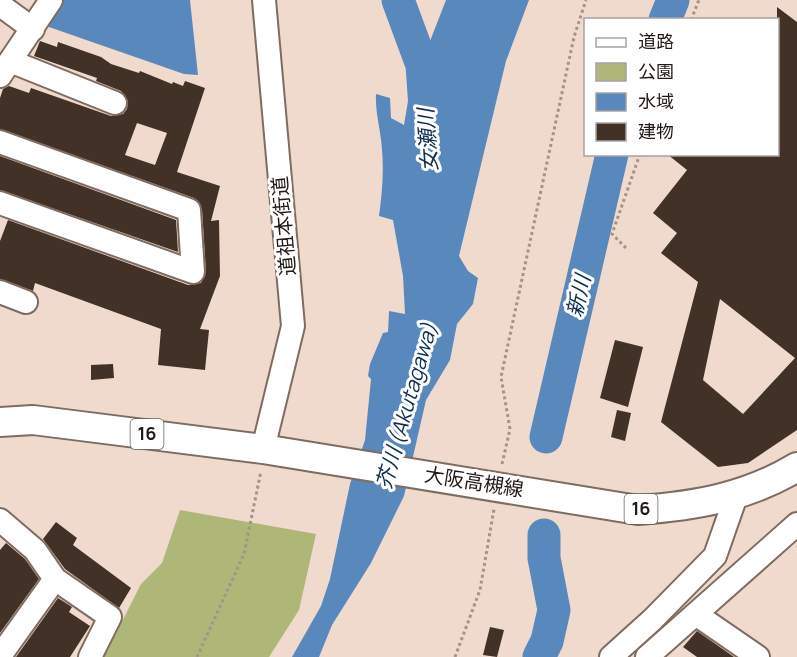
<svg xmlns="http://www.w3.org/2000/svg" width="797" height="657" font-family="Manrope,'Noto Sans JP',sans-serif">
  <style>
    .green { fill: #aeb678 }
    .water { fill: #5989bc }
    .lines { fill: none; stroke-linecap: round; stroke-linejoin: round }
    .river { stroke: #5989bc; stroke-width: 33 }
    .building { fill: #423127; fill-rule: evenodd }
    .minor-casing { stroke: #7f6c61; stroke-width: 26 }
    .major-casing { stroke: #7f6c61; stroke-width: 32 }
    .path { stroke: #a39389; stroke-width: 3; stroke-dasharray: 3 3; stroke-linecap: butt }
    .minor { stroke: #fff; stroke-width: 22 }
    .major { stroke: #fff; stroke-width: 28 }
    .labels { text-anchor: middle; stroke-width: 6; stroke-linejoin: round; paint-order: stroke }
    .shield { fill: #fff; stroke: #645f5c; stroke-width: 1.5 }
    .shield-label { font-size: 18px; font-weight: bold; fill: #221a16 }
    .street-label { font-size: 20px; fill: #221a16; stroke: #fff }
    .water-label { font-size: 21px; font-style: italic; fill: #0b2e51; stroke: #fff }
  </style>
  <rect width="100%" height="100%" fill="#f0dacd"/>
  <polygon class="green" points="180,510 316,534 299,610 269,657 104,657 141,584 162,563"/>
  <g class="water">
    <polygon points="61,0 190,0 198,75 184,74 46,26"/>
    <path d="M446,0H529L506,61L459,256L468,271L478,278L473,304L457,324L450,360L426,400L404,496L371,563L332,625L319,657H292L321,606L330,579L350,484L365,440L371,379L368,376L370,364L383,333L388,332L389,311L405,314L403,276L393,220L379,216C382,194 384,172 382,150C381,131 375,113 376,94L390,98L391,118L404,125L409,95Z"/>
  </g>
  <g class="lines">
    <g class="river">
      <polyline points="398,0 422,65 425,108"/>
      <polyline points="665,20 673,0"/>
      <polyline points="546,437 612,154"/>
      <polyline points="539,657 547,641 554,610 544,558 544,535"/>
    </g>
  </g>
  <g class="building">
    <path d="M777,7L797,22V430L748,463L718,467L661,422L698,282L661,253L677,233L653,213L687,170L667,154H777ZM720,299L795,358L743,414L703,380Z"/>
    <path d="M40,41L57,47L58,42L101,57L111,64L139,73L140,71L172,84L173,82L183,86L185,81L205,88L177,172L220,186L211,221L219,220L220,276L200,329L209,330L205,370L158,365L161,329L35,283L33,291L0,279V241L8,220L188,285L201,283L206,272L202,209L194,198L0,129V98L3,89L9,86L29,93L31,88L111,116L123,114L127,109L128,101L121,91L96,81L97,78L34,56ZM137,123L167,133L155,165L125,155Z"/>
    <polygon points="0,156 176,220 178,252 0,190"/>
    <polygon points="615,340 643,347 628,407 600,398"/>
    <polygon points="113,364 114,378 91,380 91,365"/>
    <polygon points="617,410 631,413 625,441 611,437"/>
    <polygon points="56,522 77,538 73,545 131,588 119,608 65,569 43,539"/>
    <polygon points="6,543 25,559 39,579 0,633 0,550"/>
    <polygon points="58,598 72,607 69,612 90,626 70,657 16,657"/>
    <polygon points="490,627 504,630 497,657 483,655"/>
    <polygon points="697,631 734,657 697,657 683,647"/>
  </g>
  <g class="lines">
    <g class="minor-casing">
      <g id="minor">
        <polyline points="0,5 33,29"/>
        <polyline points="10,61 115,103"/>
        <polyline points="0,76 51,0"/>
        <polyline points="0,142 189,210 193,272 0,203"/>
        <polyline points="0,292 26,302"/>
        <polyline points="263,449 293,326 264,0"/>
        <polyline points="0,520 35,550 55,579 110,617 90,657"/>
        <polyline points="697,615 758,657"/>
        <polyline points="0,656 55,579"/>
        <polyline points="611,657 652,620 715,556 736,496"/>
        <polyline points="647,657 797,524"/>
      </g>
    </g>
    <g class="major-casing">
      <path id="major" d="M0,422L33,420L263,449L638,510C696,506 747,497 797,467"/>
    </g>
    <g class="path">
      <polyline points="691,20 699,0"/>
      <polyline points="626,248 612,234 640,154"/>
      <polyline points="502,464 510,429 501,377 574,37 586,0"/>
      <polyline points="197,657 244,554 261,471"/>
      <polyline points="455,657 480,590 494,509"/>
    </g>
    <use href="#minor" class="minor"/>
    <use href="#major" class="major"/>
  </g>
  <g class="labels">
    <g class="shield">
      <rect x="130.5" y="419" width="33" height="30" rx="4.5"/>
      <rect x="624.5" y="494" width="33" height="30" rx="4.5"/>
    </g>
    <g class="shield-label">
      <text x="147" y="440">16</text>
      <text x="641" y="515">16</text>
    </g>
    <g class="street-label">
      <text transform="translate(284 226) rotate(-95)" y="7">道祖本街道</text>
      <text transform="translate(474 482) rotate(9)" y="7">大阪高槻線</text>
    </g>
    <g class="water-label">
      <text transform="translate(428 140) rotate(-94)" y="7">女瀬川</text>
      <text transform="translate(579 296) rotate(-77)" y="7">新川</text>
      <text transform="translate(407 406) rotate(-74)" y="7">芥川 (Akutagawa)</text>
    </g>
  </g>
  <rect x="584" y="18" width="195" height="138" fill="#ffffff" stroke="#a7a3a2" stroke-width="1.5"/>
  <rect x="596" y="38" width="30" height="9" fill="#ffffff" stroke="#a7a3a2" stroke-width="1.5"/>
  <text x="638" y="48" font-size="18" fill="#221a16">道路</text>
  <rect x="596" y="63" width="30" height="18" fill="#aeb678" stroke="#a7a3a2" stroke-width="1.5"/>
  <text x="638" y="78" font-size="18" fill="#221a16">公園</text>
  <rect x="596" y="93" width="30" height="18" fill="#5989bc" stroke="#a7a3a2" stroke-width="1.5"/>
  <text x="638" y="108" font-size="18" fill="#221a16">水域</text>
  <rect x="596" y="123" width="30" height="18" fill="#423127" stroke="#a7a3a2" stroke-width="1.5"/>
  <text x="638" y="138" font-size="18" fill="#221a16">建物</text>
</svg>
